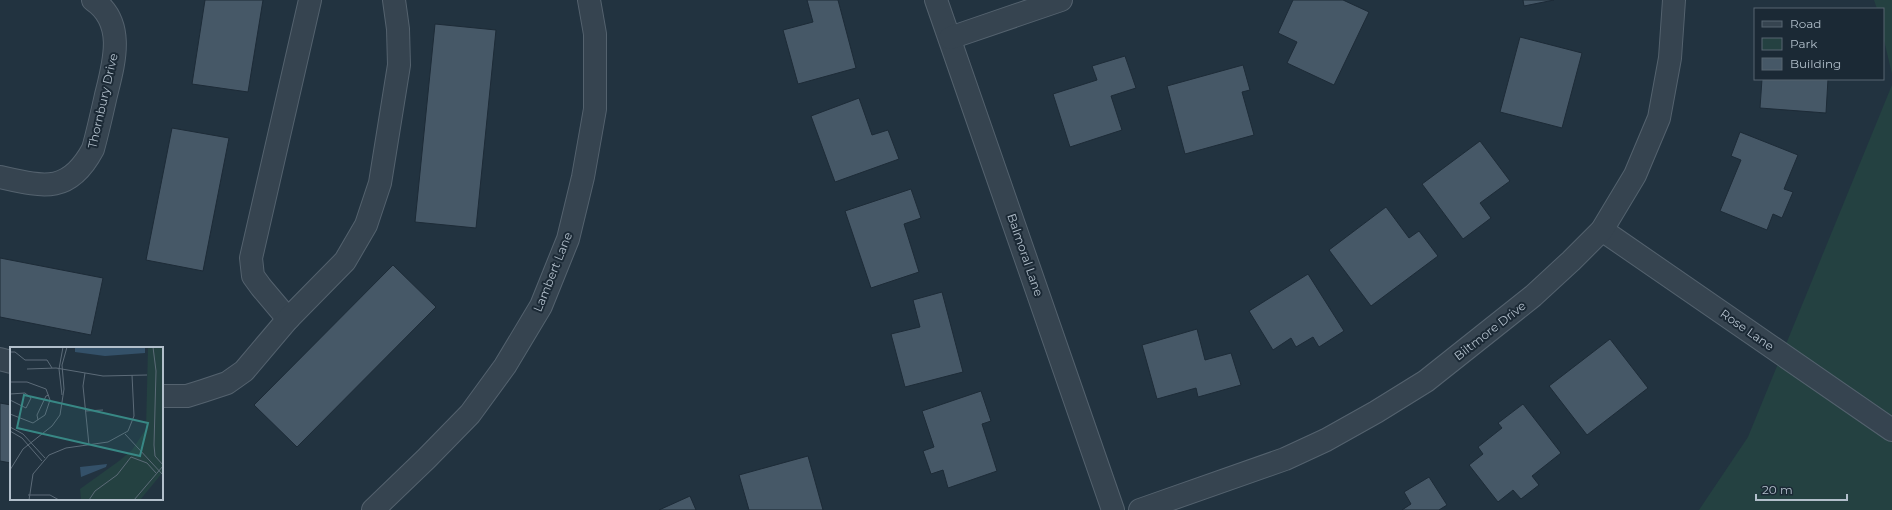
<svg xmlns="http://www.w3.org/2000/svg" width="1892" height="510" font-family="Montserrat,sans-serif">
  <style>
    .green { fill: #244141 }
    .building { fill: #465867; stroke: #1d2b37 }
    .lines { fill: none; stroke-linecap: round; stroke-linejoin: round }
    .minor-casing { stroke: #54626e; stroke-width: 24 }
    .minor { stroke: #364450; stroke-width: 22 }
    .labels { text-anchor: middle; stroke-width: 4; stroke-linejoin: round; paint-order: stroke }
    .street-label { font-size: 12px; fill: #b2bfcb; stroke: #1b2935 }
    .inset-road { fill: none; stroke: #5c6b78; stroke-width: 1 }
    .view { fill: #388885; fill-opacity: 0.15; stroke: #388885; stroke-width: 2 }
    .inset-edge { fill: none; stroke: #b2bfcb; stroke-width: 2 }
  </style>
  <rect width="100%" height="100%" fill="#223340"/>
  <g class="green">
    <polygon points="1874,0 1892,0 1892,74 1883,36 1883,9 1877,9"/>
    <polygon points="1892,85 1892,510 1699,510 1748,437"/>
  </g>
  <g class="building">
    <polygon points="205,0 263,0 248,92 192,84"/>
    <polygon points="807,0 838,0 856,68 798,84 783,30 813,22"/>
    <polygon points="1293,0 1343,0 1369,12 1334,85 1287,63 1297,42 1278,33"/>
    <polygon points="1523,0 1554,0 1524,6"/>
    <polygon points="435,24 496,30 476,228 415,222"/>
    <polygon points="1520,37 1582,53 1562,128 1500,112"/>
    <polygon points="1125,56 1136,88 1111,96 1122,130 1070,147 1053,94 1097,80 1092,66"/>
    <polygon points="1243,65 1250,90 1242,92 1254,135 1185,154 1167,86"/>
    <polygon points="1762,79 1828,79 1826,113 1760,108"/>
    <polygon points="859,98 872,135 888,130 899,159 835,182 811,116"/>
    <polygon points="172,128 229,138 203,271 146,260"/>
    <polygon points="1740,132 1798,155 1784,189 1793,192 1782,218 1773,214 1767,230 1720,211 1741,160 1731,156"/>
    <polygon points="1480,141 1510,181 1480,203 1491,218 1463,239 1422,184"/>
    <polygon points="911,189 921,218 904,224 919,272 871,288 845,211"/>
    <polygon points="1386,207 1409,238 1419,231 1438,256 1371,306 1329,250"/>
    <polygon points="0,258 103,278 91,335 0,317"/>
    <polygon points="393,265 436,307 297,447 254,405"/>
    <polygon points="1308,274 1344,331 1319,347 1313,337 1296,347 1291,338 1273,350 1249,311"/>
    <polygon points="942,292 963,372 905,387 891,334 920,327 913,300"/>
    <polygon points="1197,329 1205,360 1231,353 1241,385 1198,397 1196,388 1157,399 1142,345"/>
    <polygon points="1610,339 1648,388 1587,435 1549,386"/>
    <polygon points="981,391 991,421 982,424 997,471 948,488 943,470 931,474 923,451 934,447 922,411"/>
    <polygon points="0,403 11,405 11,463 0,461"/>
    <polygon points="1523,404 1561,453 1532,476 1539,485 1521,499 1513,490 1498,502 1469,465 1483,454 1478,447 1502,428 1498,423"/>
    <polygon points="808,456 823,510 749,510 739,475"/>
    <polygon points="1429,477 1447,505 1439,510 1402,510 1411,504 1404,492"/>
    <polygon points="690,496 696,510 659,510"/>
  </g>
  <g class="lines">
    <g class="minor-casing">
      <g id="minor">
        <polyline points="936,0 1113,510"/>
        <polyline points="950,38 1061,0"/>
        <path d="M0,177C44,187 69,194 93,149C98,131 102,113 106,95C114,63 126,22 93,0"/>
        <polyline points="1602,230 1892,430"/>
        <polyline points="288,319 261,287 253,276 251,258 310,0"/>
        <polyline points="0,359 11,362"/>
        <polyline points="162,396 187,396 203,391 227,383 244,371 288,319 345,261 366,225 380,183 399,65 398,29 394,0"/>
        <polyline points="373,510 426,459 470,414 505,366 541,306 568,239 583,177 595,109 595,34 589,0"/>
        <polyline points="1140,510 1285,459 1326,440 1376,412 1426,381 1533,296 1571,261 1602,230 1635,175 1659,118 1670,58 1674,0"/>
      </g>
    </g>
    <use href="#minor" class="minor"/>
  </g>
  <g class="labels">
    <g class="street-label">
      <text transform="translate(103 101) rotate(-77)" y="4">Thornbury Drive</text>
      <text transform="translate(1025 255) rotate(71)" y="4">Balmoral Lane</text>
      <text transform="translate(553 272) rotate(-68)" y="4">Lambert Lane</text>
      <text transform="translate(1747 330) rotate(35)" y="4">Rose Lane</text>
      <text transform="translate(1490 331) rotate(-38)" y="4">Biltmore Drive</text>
    </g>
  </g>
  <g transform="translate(10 347)">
    <rect width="153" height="153" fill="#223340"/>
    <path d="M138,0H153V125L130,153H71L70,142L109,114L122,103L136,82Z" fill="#244141"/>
    <path d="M65,0H135V6L95,9L65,5ZM97,117L96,120L71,130L70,120Z" fill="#345169"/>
    <path class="inset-road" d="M143,0L146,24L144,98L145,109L153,118M0,5H5L15,13H37L42,21M17,22L46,21L93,29L137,28M75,26L73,39L79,98M0,35H17L36,42L40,53L35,68L23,76L0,67M0,47L15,46L21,51L16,61L0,53M52,48L49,22L53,0M76,64L93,63M28,73L27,68L36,49L39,48M0,80L13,87L35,111M0,84L12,91L32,114M115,87L153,128M0,123L13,102L42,79L50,68L54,42L52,18L57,0M18,148H40L49,153M19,153L23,127L39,108L56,101L98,95L118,84L124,69L122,28M79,153L85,144L107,128L121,110L137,116L146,126M124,153L153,119"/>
    <path class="view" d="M14,48L138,76L130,109L7,81Z"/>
    <rect width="153" height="153" class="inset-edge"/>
  </g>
  <rect x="1754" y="8" width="130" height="72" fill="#1b2935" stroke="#576571"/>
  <rect x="1762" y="21" width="20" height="6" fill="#364450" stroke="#576571"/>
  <text x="1790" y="28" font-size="12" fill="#b2bfcb">Road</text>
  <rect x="1762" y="38" width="20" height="12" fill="#244141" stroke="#576571"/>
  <text x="1790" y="48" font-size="12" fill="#b2bfcb">Park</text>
  <rect x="1762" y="58" width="20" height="12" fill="#465867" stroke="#576571"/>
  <text x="1790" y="68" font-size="12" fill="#b2bfcb">Building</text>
  <path d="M1756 494v6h91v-6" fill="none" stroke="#b2bfcb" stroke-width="2"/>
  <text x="1762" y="494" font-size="12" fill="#b2bfcb" stroke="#1b2935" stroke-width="3" paint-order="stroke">20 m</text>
</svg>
